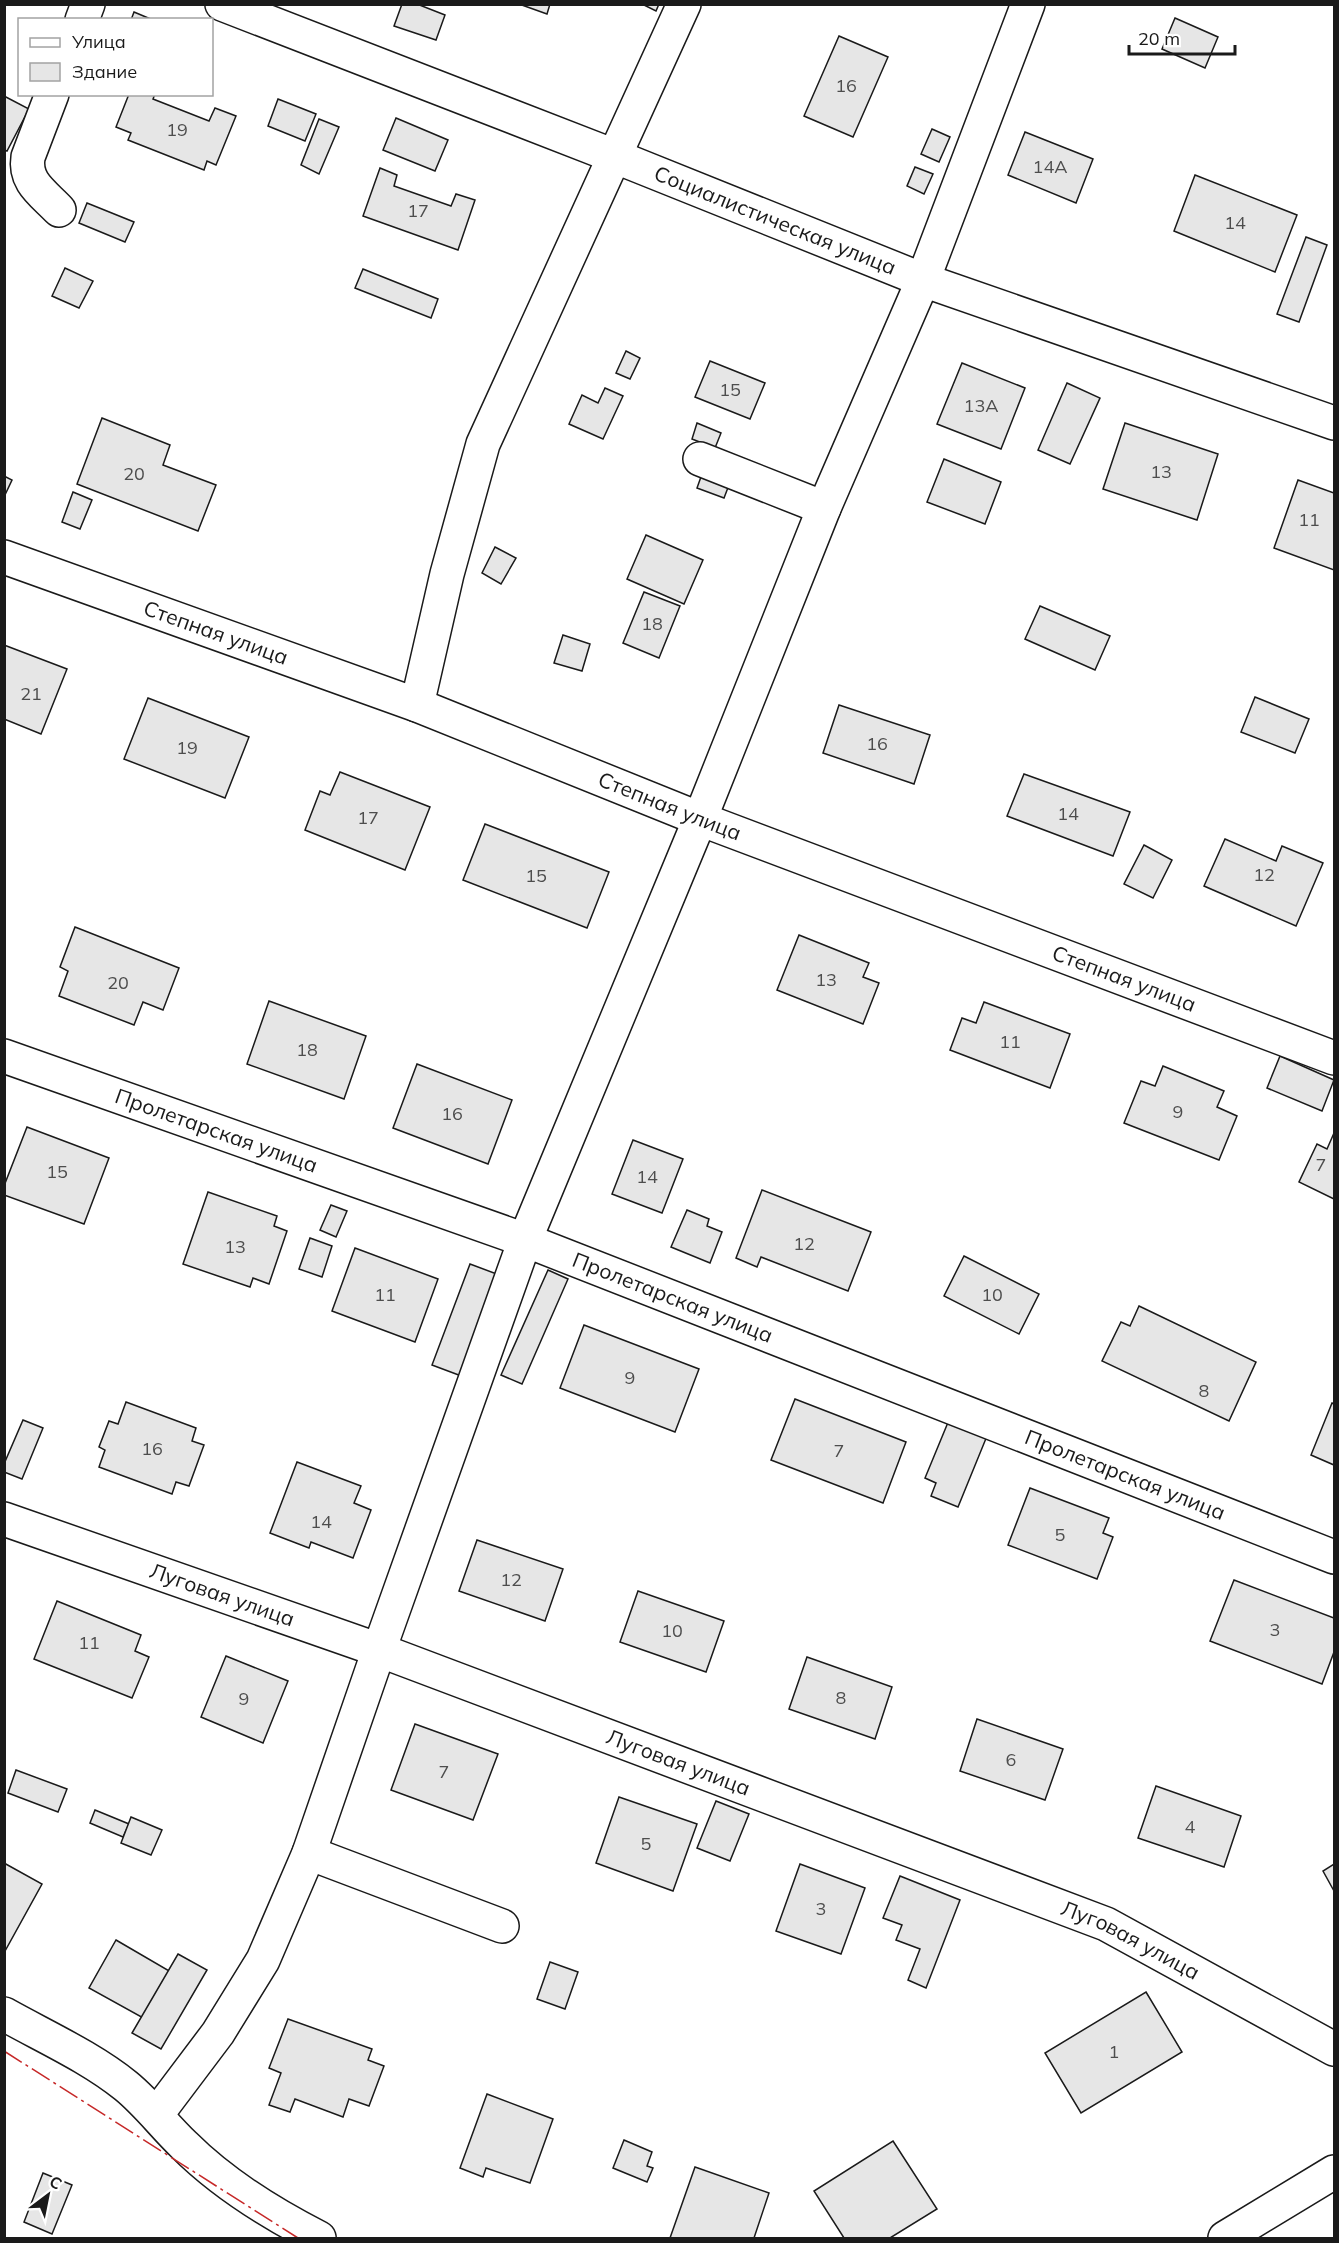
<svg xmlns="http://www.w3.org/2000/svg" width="1339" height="2243" font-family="Mulish,sans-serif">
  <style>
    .building { fill: #e6e6e6; stroke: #1a1a1a; stroke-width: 1.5 }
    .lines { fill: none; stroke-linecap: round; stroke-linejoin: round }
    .minor-casing { stroke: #1a1a1a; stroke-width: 36 }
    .major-casing { stroke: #1a1a1a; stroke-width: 36 }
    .minor { stroke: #fff; stroke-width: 33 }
    .major { stroke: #fff; stroke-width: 33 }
    .power { stroke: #c62828; stroke-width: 1.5; stroke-dasharray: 21 4.5 3 4.5; stroke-linecap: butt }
    .labels { text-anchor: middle; stroke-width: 4.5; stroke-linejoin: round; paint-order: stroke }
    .number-label { font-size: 18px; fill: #4d4d4d }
    .street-label { font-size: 21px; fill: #1a1a1a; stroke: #fff }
  </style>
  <rect width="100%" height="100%" fill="#fff"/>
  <g class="building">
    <polygon points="402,4 417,4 445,15 436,40 394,26"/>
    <polygon points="519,4 550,4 547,14"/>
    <polygon points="642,4 659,4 656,11"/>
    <polygon points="134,12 153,20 131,20"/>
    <polygon points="1175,18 1218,37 1205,68 1162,49"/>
    <polygon points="839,36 888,57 853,137 804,116"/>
    <polygon points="129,94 155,94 153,99 209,121 215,108 236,116 216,165 207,161 204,170 128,140 131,133 116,127"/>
    <polygon points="4,96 29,109 7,151 4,150"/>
    <polygon points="278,99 316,114 305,141 268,126"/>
    <polygon points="396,118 448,140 435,171 383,150"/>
    <polygon points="319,119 339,127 319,174 301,165"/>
    <polygon points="932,129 950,137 939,162 921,154"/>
    <polygon points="1025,132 1093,159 1076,203 1008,175"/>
    <polygon points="915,167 933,174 924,194 907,186"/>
    <polygon points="380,168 397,175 394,186 451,206 456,194 475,200 458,250 363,216"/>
    <polygon points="1195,175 1297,215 1275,272 1174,231"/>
    <polygon points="87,203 134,222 125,242 79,223"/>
    <polygon points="1306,237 1327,245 1299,322 1277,314"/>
    <polygon points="65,268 93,281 79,308 52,296"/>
    <polygon points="363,269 438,299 431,318 355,288"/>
    <polygon points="626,351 640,358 630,379 616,373"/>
    <polygon points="710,361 765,383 750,419 695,397"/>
    <polygon points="962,363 1025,388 1001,449 937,424"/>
    <polygon points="1067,383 1100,398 1070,464 1038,450"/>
    <polygon points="605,388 623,396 603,439 569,424 582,395 598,403"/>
    <polygon points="102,418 170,445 163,465 216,485 198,531 77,484"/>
    <polygon points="697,423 721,433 715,448 692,439"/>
    <polygon points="1125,423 1218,454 1197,520 1103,489"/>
    <polygon points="944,459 1001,482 985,524 927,502"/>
    <polygon points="702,474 729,485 724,498 697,488"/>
    <polygon points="4,476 12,480 4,497"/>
    <polygon points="1298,480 1334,493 1334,570 1274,548"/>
    <polygon points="73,492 92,500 80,529 62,522"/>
    <polygon points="646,535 703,560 684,604 627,579"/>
    <polygon points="495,547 516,558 501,584 482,573"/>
    <polygon points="644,592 680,606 659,658 623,643"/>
    <polygon points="1040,606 1110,636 1095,670 1025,639"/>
    <polygon points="563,635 590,644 582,671 554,663"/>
    <polygon points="4,645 67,669 41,734 4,719"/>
    <polygon points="1255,697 1309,719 1295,753 1241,732"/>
    <polygon points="148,698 249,737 225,798 124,759"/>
    <polygon points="839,705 930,735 914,784 823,753"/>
    <polygon points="340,772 430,807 405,870 305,830 320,791 330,795"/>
    <polygon points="1024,774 1130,812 1113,856 1007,816"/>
    <polygon points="485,824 609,872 587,928 463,880"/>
    <polygon points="1225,839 1276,861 1282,846 1323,863 1296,926 1204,886"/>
    <polygon points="1144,845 1172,860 1153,898 1124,884"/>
    <polygon points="75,927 179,968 163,1010 143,1002 134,1025 59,996 68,971 60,967"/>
    <polygon points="799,935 869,963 863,977 879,983 863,1024 777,990"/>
    <polygon points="269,1001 366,1036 344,1099 247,1064"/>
    <polygon points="984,1002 1070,1034 1050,1088 950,1050 962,1018 976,1023"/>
    <polygon points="1280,1056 1334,1080 1322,1111 1267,1088"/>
    <polygon points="417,1064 512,1100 488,1164 393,1128"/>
    <polygon points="1163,1066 1224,1091 1217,1107 1237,1116 1219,1160 1124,1123 1141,1081 1155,1086"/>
    <polygon points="27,1127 109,1158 84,1224 4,1195 4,1186"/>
    <polygon points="1334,1133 1334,1199 1299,1182 1317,1144 1327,1149"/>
    <polygon points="633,1140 683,1159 662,1213 612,1194"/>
    <polygon points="762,1190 871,1232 848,1291 761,1257 757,1267 736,1258"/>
    <polygon points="208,1192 277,1216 274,1226 287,1231 269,1284 253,1278 250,1287 183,1264"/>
    <polygon points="331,1205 347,1211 336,1237 320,1230"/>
    <polygon points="687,1210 709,1219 707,1226 722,1232 710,1263 671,1247"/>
    <polygon points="310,1238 332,1246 322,1277 299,1269"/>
    <polygon points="355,1248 438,1279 415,1342 332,1311"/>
    <polygon points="964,1256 1039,1294 1019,1334 944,1296"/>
    <polygon points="470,1264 502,1276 464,1377 432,1365"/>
    <polygon points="548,1270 568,1279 522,1384 501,1375"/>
    <polygon points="1139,1306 1256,1362 1229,1421 1102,1361 1121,1322 1130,1326"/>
    <polygon points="584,1325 699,1369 675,1432 560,1388"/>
    <polygon points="795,1399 906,1442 883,1503 771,1460"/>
    <polygon points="126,1402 196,1428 192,1441 204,1445 189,1486 176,1482 172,1494 99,1467 105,1450 99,1447 109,1421 118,1424"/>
    <polygon points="1332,1403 1334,1404 1334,1465 1311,1455"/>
    <polygon points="23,1420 43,1428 22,1479 4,1472 4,1464"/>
    <polygon points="949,1420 987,1436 958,1507 931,1496 936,1483 925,1478"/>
    <polygon points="297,1462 361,1486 354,1503 371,1510 353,1558 311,1542 309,1548 270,1533"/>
    <polygon points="1030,1488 1109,1518 1103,1533 1113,1537 1097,1579 1008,1545"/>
    <polygon points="477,1540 563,1569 545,1621 459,1591"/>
    <polygon points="1234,1580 1334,1618 1334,1652 1322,1684 1210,1641"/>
    <polygon points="638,1591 724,1621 706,1672 620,1642"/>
    <polygon points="57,1601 141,1635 135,1651 149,1657 132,1698 34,1659"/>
    <polygon points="226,1656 288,1681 263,1743 201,1717"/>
    <polygon points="807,1657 892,1687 875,1739 789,1709"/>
    <polygon points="977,1719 1063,1749 1045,1800 960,1771"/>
    <polygon points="415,1724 498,1754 473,1820 391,1790"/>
    <polygon points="16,1770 67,1789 58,1812 8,1793"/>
    <polygon points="1156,1786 1241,1816 1224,1867 1138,1838"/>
    <polygon points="619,1797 697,1824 673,1891 596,1863"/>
    <polygon points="716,1801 749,1814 730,1861 697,1848"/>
    <polygon points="95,1810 129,1824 123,1837 90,1823"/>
    <polygon points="131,1817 162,1830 151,1855 121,1843"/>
    <polygon points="4,1863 42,1884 5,1951 4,1950"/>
    <polygon points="800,1864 865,1888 841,1954 776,1931"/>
    <polygon points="1334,1864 1334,1891 1323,1871"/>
    <polygon points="900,1876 960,1900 926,1988 908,1980 920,1949 896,1940 902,1925 883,1918"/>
    <polygon points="116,1940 171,1972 145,2019 89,1988"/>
    <polygon points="178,1954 207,1970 161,2049 132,2033"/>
    <polygon points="550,1962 578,1972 565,2009 537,1999"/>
    <polygon points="1146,1992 1182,2052 1081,2113 1045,2053"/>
    <polygon points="288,2019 372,2049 368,2060 384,2066 369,2106 349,2099 343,2117 295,2099 290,2112 269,2105 281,2073 269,2068"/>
    <polygon points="487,2094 553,2119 530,2183 486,2168 483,2177 460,2168"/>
    <polygon points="624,2140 652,2152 647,2166 653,2168 647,2182 613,2168"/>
    <polygon points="893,2141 937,2209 890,2238 844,2238 814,2191"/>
    <polygon points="695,2167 769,2193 754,2238 670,2238"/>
    <polygon points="43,2173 72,2185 52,2234 24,2222"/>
  </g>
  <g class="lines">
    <g class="minor-casing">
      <g id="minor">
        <path id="s1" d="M222,4L614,156L923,280L1334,423"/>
        <polyline points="82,20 88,4"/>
        <path d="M52,94L28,157C24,182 43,193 59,210"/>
        <polyline points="700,459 824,508"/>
        <path id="s2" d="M4,557L417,705L700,819L1334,1058"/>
        <polyline points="417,705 447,574 483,444 684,4"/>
        <path id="s3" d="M4,1056L525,1240L1334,1557"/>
        <path id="s4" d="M4,1519L379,1650L1106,1924L1334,2049"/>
        <polyline points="309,1853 502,1926"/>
        <path d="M4,2014C45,2037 90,2057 126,2086C148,2104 164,2126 184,2145C223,2184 270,2213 319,2238"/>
        <polyline points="157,2114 218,2033 263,1960 309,1853 379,1650 525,1240 700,819 824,508 923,280 1028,4"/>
      </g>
    </g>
    <g class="major-casing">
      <polyline id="major" points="1225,2238 1334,2172"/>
    </g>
    <use href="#minor" class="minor"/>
    <use href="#major" class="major"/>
    <polyline class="power" points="4,2051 298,2238"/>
  </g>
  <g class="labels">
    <g class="number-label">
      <text x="846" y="92">16</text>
      <text x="177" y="136">19</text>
      <text x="1050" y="173">14А</text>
      <text x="418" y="217">17</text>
      <text x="1235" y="229">14</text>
      <text x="730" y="396">15</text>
      <text x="981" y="412">13А</text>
      <text x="1161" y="478">13</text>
      <text x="134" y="480">20</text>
      <text x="1309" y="526">11</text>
      <text x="652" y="630">18</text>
      <text x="31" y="700">21</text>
      <text x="877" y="750">16</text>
      <text x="187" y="754">19</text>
      <text x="1068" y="820">14</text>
      <text x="368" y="824">17</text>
      <text x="1264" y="881">12</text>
      <text x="536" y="882">15</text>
      <text x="826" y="986">13</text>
      <text x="118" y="989">20</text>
      <text x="1010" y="1048">11</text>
      <text x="307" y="1056">18</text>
      <text x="1178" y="1118">9</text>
      <text x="452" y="1120">16</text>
      <text x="1321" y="1171">7</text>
      <text x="57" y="1178">15</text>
      <text x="647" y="1183">14</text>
      <text x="804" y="1250">12</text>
      <text x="235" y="1253">13</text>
      <text x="385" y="1301">11</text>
      <text x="992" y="1301">10</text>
      <text x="630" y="1384">9</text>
      <text x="1204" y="1397">8</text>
      <text x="152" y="1455">16</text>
      <text x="839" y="1457">7</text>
      <text x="321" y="1528">14</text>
      <text x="1060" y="1541">5</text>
      <text x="511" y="1586">12</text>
      <text x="1275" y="1636">3</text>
      <text x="672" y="1637">10</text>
      <text x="89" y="1649">11</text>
      <text x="841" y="1704">8</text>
      <text x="244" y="1705">9</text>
      <text x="1011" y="1766">6</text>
      <text x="444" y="1778">7</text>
      <text x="1190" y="1833">4</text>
      <text x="646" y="1850">5</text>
      <text x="821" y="1915">3</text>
      <text x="1114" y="2058">1</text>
    </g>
    <g class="street-label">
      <text dy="7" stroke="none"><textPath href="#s1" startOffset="594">Социалистическая улица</textPath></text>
      <text dy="7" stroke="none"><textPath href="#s2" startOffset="225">Степная улица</textPath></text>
      <text dy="7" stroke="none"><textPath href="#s2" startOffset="711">Степная улица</textPath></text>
      <text dy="7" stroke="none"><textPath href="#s2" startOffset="1197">Степная улица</textPath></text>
      <text dy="7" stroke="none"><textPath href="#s3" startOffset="225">Пролетарская улица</textPath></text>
      <text dy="7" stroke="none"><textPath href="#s3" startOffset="711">Пролетарская улица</textPath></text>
      <text dy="7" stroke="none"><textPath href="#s3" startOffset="1197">Пролетарская улица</textPath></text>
      <text dy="7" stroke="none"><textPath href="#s4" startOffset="231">Луговая улица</textPath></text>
      <text dy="7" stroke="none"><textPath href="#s4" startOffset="717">Луговая улица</textPath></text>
      <text dy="7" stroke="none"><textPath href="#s4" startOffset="1203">Луговая улица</textPath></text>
    </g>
  </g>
  <rect width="1339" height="2243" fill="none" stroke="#1a1a1a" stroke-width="12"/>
  <rect x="18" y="18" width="195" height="78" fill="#ffffff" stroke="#a3a3a3" stroke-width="1.5"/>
  <rect x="30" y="38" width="30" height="9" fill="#ffffff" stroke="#a3a3a3" stroke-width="1.5"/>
  <text x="72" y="48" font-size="18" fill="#1a1a1a">Улица</text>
  <rect x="30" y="63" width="30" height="18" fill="#e6e6e6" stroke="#a3a3a3" stroke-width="1.5"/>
  <text x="72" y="78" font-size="18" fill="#1a1a1a">Здание</text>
  <g transform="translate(48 2195) rotate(32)" stroke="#ffffff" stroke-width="4.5" paint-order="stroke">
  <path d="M0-4.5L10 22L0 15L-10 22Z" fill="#1a1a1a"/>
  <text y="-9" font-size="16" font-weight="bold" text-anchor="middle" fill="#1a1a1a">С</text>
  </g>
  <path d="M1129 45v9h106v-9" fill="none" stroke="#1a1a1a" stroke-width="3"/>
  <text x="1138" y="45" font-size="18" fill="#1a1a1a" stroke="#ffffff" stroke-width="4.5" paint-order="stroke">20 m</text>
</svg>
